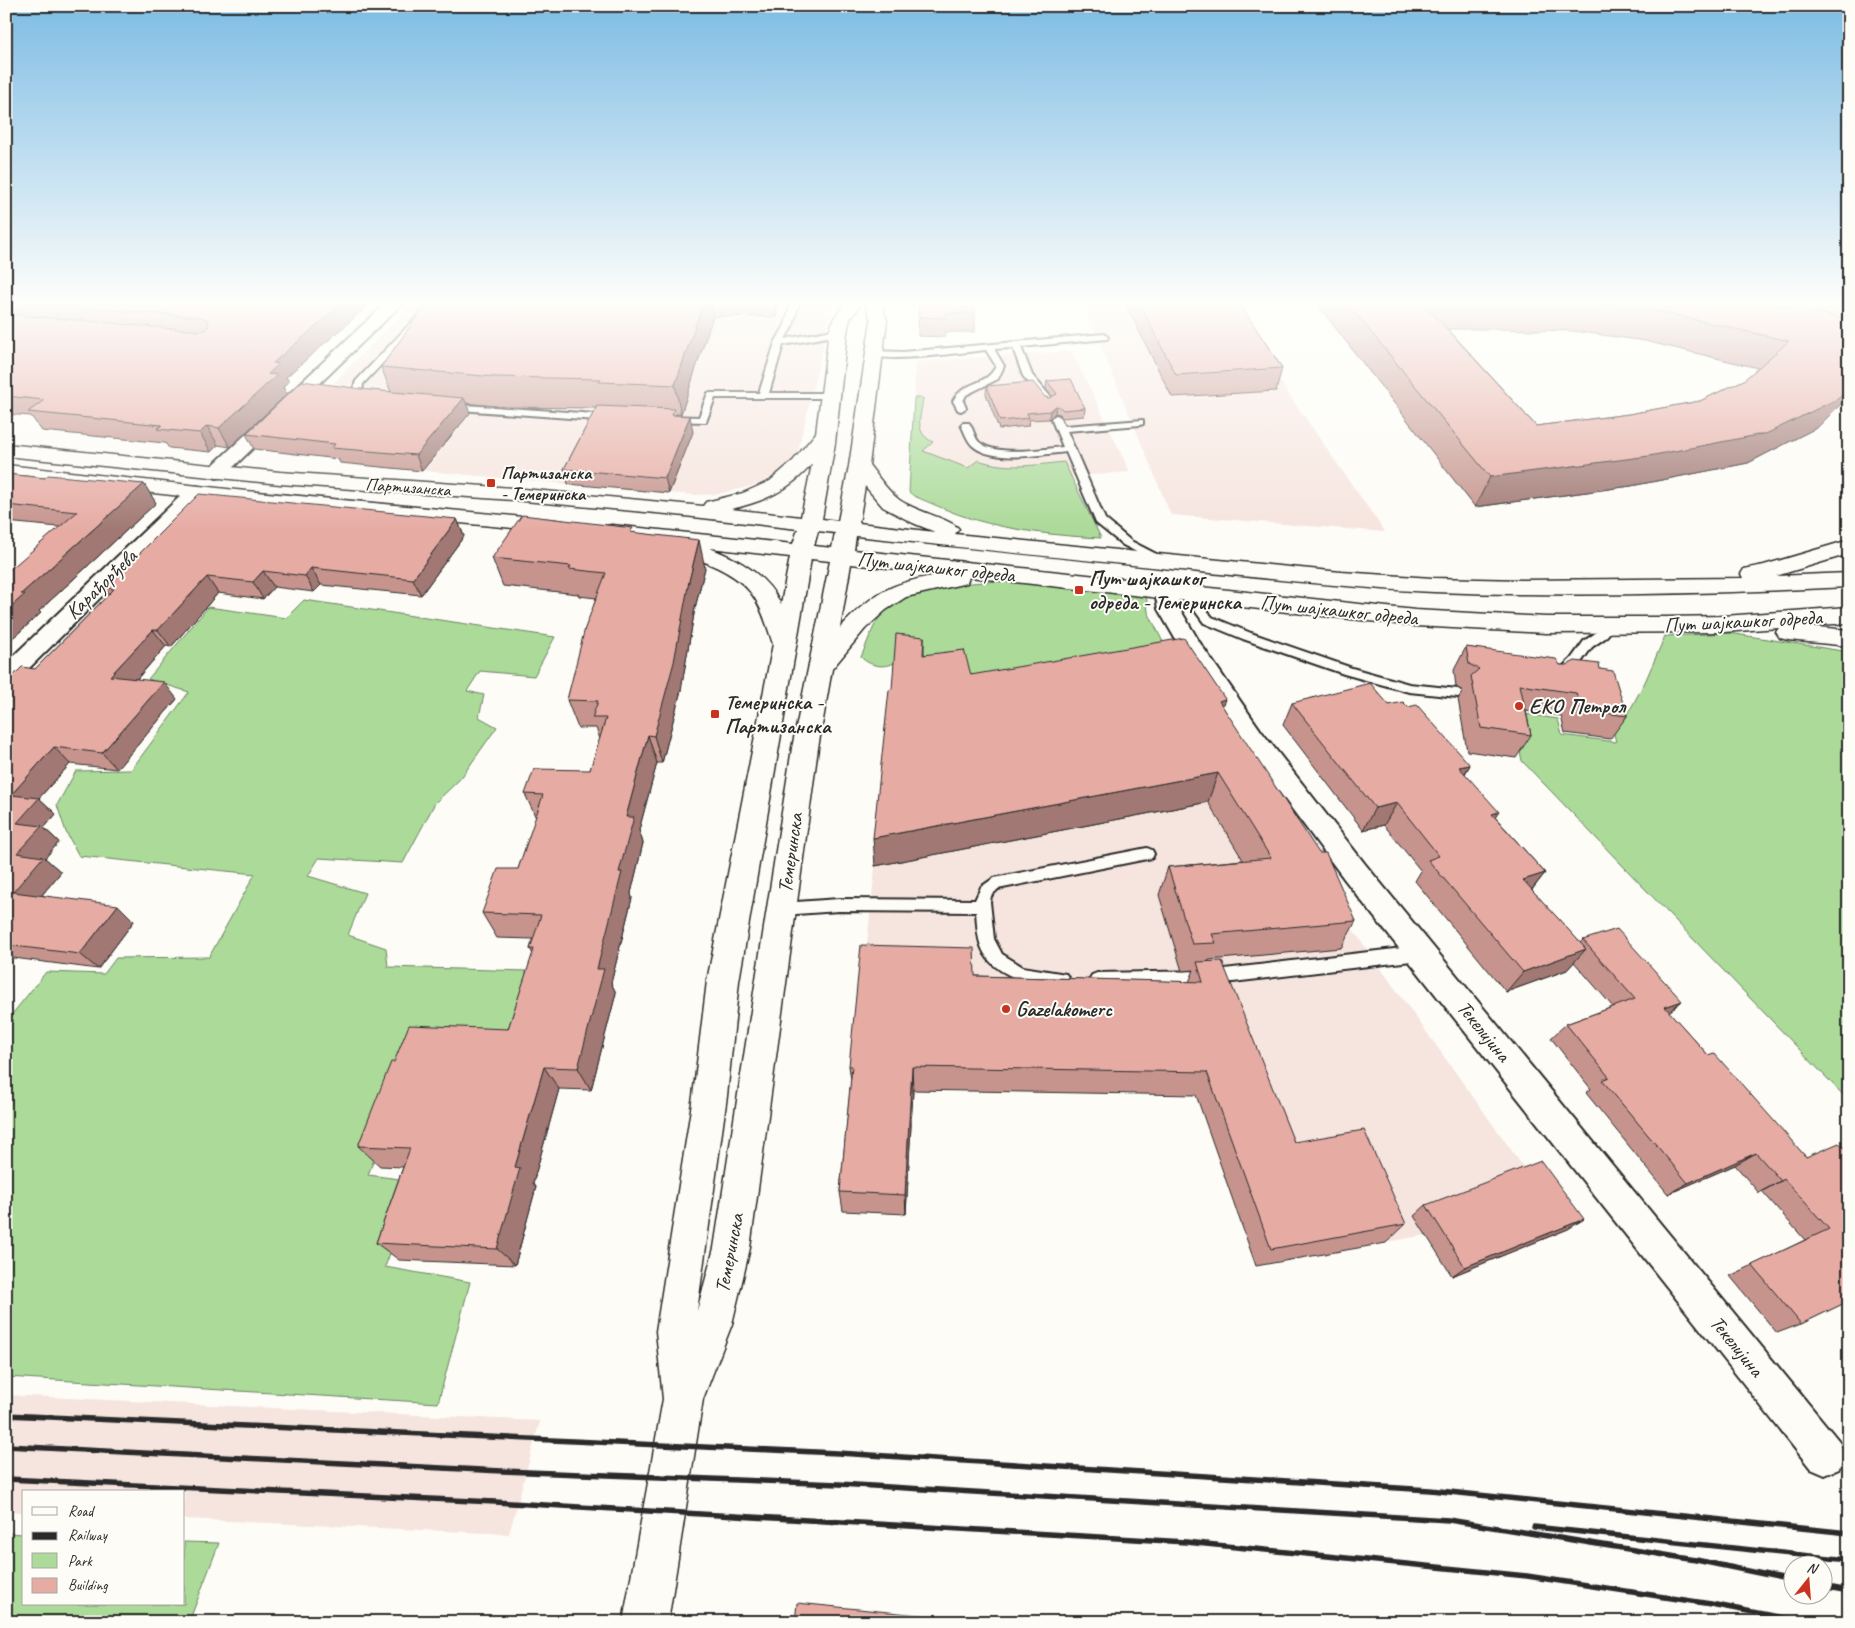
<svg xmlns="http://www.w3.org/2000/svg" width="1855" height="1628" font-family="Caveat,sans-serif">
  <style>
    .built { fill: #f6e4de }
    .green { fill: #abda99; stroke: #6b8262 }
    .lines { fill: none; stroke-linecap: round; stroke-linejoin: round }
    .service-casing { stroke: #2b2b2b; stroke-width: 4 }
    .minor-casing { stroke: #2b2b2b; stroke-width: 4 }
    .secondary-casing { stroke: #2b2b2b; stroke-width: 3 }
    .service { fill: #fdfcf7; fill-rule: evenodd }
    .minor { fill: #fdfcf7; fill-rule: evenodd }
    .secondary { fill: #fdfcf7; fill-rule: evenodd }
    .rail { stroke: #2b2b2b; stroke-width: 5.5 }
    .wall { fill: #c6948d; stroke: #2b2b2b; fill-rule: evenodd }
    .shaded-wall { fill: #a17873; stroke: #2b2b2b }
    .building { fill: #e6aca4; stroke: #2b2b2b }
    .poi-dot { fill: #c8321e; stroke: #fdfcf7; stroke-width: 2 }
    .labels { text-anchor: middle; stroke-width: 4; stroke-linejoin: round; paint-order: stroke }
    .far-poi-label { font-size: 18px; font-weight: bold; fill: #2b2b2b; stroke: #fdfcf7; text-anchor: start }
    .far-street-label { font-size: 18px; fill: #2b2b2b; stroke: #fdfcf7 }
    .street-label { font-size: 21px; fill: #2b2b2b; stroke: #fdfcf7 }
    .poi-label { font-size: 21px; font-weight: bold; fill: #2b2b2b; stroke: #fdfcf7; text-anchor: start }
  </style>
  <rect width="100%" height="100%" fill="#fdfcf7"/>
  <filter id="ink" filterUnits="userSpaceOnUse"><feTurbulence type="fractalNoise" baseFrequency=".02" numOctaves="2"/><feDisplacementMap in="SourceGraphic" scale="10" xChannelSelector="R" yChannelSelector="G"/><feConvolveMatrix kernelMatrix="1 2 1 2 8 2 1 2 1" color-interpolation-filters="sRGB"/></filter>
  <g filter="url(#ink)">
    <g class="built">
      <polygon points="413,303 833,303 797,455 790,466 763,482 748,487 718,494 695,495 669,493 692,432 601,423 568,484 424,471 475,408 322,395"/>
      <polygon points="1083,303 1225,303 1385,532 1171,515"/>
      <polygon points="1072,351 1130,472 988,483 914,452 915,362"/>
      <polygon points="891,719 1210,731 1527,1172 1414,1216 1426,1235 1256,1266 1165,1006 864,971"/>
      <polygon points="6,1395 540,1421 509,1534 184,1519 184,1492 24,1492 24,1512 6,1511"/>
    </g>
    <g class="green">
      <polygon points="1788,303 1849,303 1849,321"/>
      <path d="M914,398H923C921,417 913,432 933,442L923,451L968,468L978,460C1008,470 1034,465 1064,462L1101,538C1058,536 1014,531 972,519C952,513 933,504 914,496L909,492Z"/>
      <path d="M998,581L1146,593L1148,612L1176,668L973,705L896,662C885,669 869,666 861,657C867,644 872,627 881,615C902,584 964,584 998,581Z"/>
      <polygon points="304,600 555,637 534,676 480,671 467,691 484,695 479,717 497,727 461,778 435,803 403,863 319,858 308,876 365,893 348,935 386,948 388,967 528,971 519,1038 420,1040 368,1175 416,1181 385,1267 470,1282 438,1403 6,1377 6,1018 9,1018 46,972 104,974 116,958 209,957 255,874 79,856 66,832 57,805 76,771 131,770 189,692 148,679 208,607 286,618"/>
      <polygon points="1729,633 1849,652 1849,1101 1522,761 1512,712 1558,719 1562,735 1616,742 1610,719 1624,721 1645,682 1665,636"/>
      <polygon points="6,1533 24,1534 24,1604 184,1604 184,1542 219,1543 189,1622 6,1622"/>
    </g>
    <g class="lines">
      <g class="service-casing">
        <g id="service">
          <path d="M436,303H446L431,312L363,384L362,392L371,397V401C364,403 357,399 352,393L356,381L425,308Z"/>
          <polygon points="791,303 799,303 793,325 785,339 838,329 842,332 838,335 783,345 769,393 830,393 835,396 833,398 715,398 706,422 668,421 666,419 671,416 699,417 708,393 759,393 775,343 785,325"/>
          <path d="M1104,334L1108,337L1107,339L1021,347L1032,375L1054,401L1049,404L1046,403L1023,376L1013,348L994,349L1004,366L998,379L966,395L963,401L966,408L961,411L958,410L953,401C964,380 986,387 996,366L986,350C966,352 882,364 870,354L874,351L903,352Z"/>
          <polygon points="449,404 610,415 615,418 610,421 446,409 444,407"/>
          <path d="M1056,415L1059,416L1064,426L1143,420V424L1140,425L1067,431L1105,519L1131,541L1166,559L1168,561L1166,563H1158L1123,545L1096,523L1066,452C1041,455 992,463 973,446C967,441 965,432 961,425L963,423H969C973,428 974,436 978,441C993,457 1043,449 1063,447L1051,418Z"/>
          <polygon points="1188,589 1192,590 1212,617 1251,633 1352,668 1409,684 1458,689 1464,693 1458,697 1409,692 1344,674 1243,639 1204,623 1182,593"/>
          <polygon points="1610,621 1616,625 1605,638 1592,647 1579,665 1566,676 1558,676 1556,673 1571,659 1584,641 1597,632 1606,622"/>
          <path d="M1147,848L1152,850L1154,854L1152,858L998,889L991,896L990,902L994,939L1002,954L1023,967L1066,974L1069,979L1066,984L1061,986C1030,984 990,977 980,943C977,933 977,922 976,912L839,911L782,915L777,913L775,909L777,905L782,903L839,899L975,900L981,887L994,878Z"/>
          <polygon points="1420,946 1425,948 1428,953 1425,958 1420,960 1207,985 1097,987 1092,985 1089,980 1092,975 1097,973 1207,971"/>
        </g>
      </g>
      <g class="minor-casing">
        <g id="minor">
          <polygon points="386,303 403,303 224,476 217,478 210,476 207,472 210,468"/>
          <polygon points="196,486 203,488 206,492 203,496 14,683 6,685 6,663 189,488"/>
          <polygon points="1166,584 1174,586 1177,591 1180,609 1200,643 1261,731 1365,864 1839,1441 1845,1455 1839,1469 1825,1475 1811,1469 1345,880 1243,743 1180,647 1158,609 1155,591 1158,586"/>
        </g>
      </g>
      <g class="secondary-casing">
        <g id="secondary">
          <path d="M845,303H862L850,319L847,332L835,443L822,519L838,521L849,466L871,320L865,303H881L887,320L869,465C878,476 886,489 897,498C910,510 952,519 959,529L955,534L1341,572L1432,578L1523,580L1743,578L1741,574L1744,569L1764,565L1849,540V554L1776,576L1849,573V587C1711,594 1572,597 1434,592C1359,589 1284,580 1210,573C1092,561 974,549 856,536L854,550L1415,610L1546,617H1667L1724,616L1849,607V623L1805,626L1849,630V646L1788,640L1780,638L1776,632L1779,628L1724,632L1546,633L1415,626L969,577L967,583L906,597L886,610L865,629L832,669L818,748L750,1248L732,1324L703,1399L668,1622H623L663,1399L656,1331L693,1096L707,981L773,644C768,629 764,614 756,600C741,574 708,563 681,553L678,548L680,545L612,537L604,536L601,531L604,526L612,525L793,544L798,529L667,514L513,500L280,484L6,456V444L280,472L513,488L703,506L706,502L743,493L770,481L793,461L816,433L829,332L834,318ZM812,464L801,517L731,509C763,502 790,490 812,464ZM865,486L883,507L913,523L935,532L859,523ZM818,531L835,533L832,548L814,546ZM710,548L790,557L781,604C765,574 740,560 710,548ZM811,559L830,561L792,748L714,1248L697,1311L727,1096L739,981ZM851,564L943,574C892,583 875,590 840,628Z"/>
          <polygon points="6,465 236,490 555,520 563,521 566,526 563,531 555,532 236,502 6,477"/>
        </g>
      </g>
      <use href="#service" class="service"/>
      <use href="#minor" class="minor"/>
      <use href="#secondary" class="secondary"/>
      <g class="rail">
        <polyline points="6,1415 838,1453 1430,1490 1849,1533"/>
        <polyline points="6,1446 502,1471 839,1484 1449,1520 1696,1560 1792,1580"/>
        <polyline points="6,1479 495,1502 1186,1542 1527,1576 1711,1604 1804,1622"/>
        <polyline points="1534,1527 1849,1560"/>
        <polyline points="1822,1586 1849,1591"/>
      </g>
    </g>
    <g class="wall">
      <polygon points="6,303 371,303 286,377 289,382 283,387 287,394 230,447 218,445 211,452 169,448 165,443 42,431 31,416 6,414"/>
      <polygon points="427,303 779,303 776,317 713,316 681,414 675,414 693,432 669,493 568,484 564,469 596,408 505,407 466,403 470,413 422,471 340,463 338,459 254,449 246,434 369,390 391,392 381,367"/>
      <polygon points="919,303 975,313 975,332 945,332 945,337 918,336"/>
      <polygon points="1125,303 1239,303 1282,368 1276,391 1172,397"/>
      <path d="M1316,303H1771L1797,308L1818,427L1748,463L1631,486L1475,507ZM1448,329H1498L1573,331L1645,341L1758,368L1744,380L1700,401L1629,414L1536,426Z"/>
      <polygon points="1047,381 1085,408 1084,416 1062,418 1060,414 1055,413 1049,419 1029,420 1028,426 999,429 986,394 987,386 1045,397 1049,398 1052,396 1046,389"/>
      <polygon points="6,474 45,478 144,484 156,503 39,611 41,613 6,644 59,527 6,522"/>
      <polygon points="457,519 464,536 421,595 321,585 314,592 274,587 263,599 218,593 171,647 166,646 137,679 177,699 117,769 70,764 39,798 56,814 44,828 59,842 45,858 61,872 42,895 134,921 98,969 6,957 6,683 35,669 109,594 105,588"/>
      <polygon points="634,533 705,568 695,608 681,690 662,763 657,763 639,830 643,843 631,893 632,898 611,983 616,993 591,1090 559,1089 533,1183 536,1187 515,1265 399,1260 376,1243 403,1167 380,1166 358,1146 394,1062 508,1029 533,954 530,949 533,939 497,938 482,913 518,869 536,818 525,794 590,770 600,739 596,728 578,728 567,700 596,598 579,596 578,594 503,586 492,558"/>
      <polygon points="924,637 924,654 971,675 1222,706 1356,921 1341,948 1209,960 1208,962 1294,1142 1406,1224 1386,1243 1256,1266 1196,1095 913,1090 906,1214 843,1211 840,1192 851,1080 849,1066 975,976 1189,982 1194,970 1182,971 1159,895 1168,867 1243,860 1208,802 875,866"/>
      <polygon points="1466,647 1560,665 1600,669 1627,716 1610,739 1565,733 1561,716 1526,711 1531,735 1516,758 1467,751 1458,699 1463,691 1456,687 1454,670"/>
      <polygon points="1292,703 1389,705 1408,707 1470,765 1465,774 1495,817 1545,873 1532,890 1580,943 1583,940 1682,1001 1669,1012 1708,1055 1806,1157 1849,1153 1849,1309 1844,1303 1801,1324 1777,1333 1730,1276 1805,1240 1762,1191 1759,1193 1735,1165 1668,1194 1586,1093 1591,1089 1551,1038 1566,1024 1613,1007 1574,962 1567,970 1506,992 1415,881 1421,871 1384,825 1363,830 1283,725"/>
      <polygon points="1426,1205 1584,1219 1568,1229 1452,1276 1414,1216"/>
    </g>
    <g class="shaded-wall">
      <polygon points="343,303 371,303 286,377 289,382 283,387 287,394 230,447 219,428 268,374 273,363"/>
      <polygon points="703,303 711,303 713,316 681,414 675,385"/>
      <polygon points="774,303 779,303 776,317"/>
      <polygon points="1849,388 1849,396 1818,427 1748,463 1631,486 1475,507 1490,477"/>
      <polygon points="464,398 470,413 422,471 416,455"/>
      <polygon points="1056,406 1055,413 1049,419 1050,411"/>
      <polygon points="690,416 693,432 669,493 665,478"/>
      <polygon points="207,426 218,445 211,452 200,433"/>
      <polygon points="144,484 156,503 39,611 41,613 6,644 6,611 21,594"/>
      <polygon points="457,519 464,536 421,595 413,579"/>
      <polygon points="699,540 705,568 695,608 681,690 662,763 654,736 689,581"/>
      <polygon points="311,568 321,585 314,592 305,576"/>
      <polygon points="263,571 274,587 263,599 253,582"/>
      <polygon points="207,577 218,593 171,647 158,630"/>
      <polygon points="153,630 166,646 124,693 110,676"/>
      <polygon points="164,682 177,699 117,769 102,753"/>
      <polygon points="1225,699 1215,729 1219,701"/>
      <polygon points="648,735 657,763 639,830 643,843 631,893 632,898 611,983 616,993 591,1090 578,1068 597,969 619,872 626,817"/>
      <polygon points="54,747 70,764 39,798 56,814 44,828 59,842 45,858 61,872 32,907 13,892 17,853 17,823 11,795"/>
      <polygon points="1470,765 1456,787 1459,767"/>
      <polygon points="1218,773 1208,802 875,866 873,838"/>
      <polygon points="1397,803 1384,825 1363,830 1375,808"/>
      <polygon points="1499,812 1484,834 1492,814"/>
      <polygon points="1545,873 1528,894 1523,880"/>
      <polygon points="118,905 134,921 98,969 80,954"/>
      <polygon points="1586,949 1567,970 1506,992 1523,972"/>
      <polygon points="1682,1001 1665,1015 1665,1007"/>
      <polygon points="544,1067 559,1089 533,1183 536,1187 515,1265 497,1249 515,1167"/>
      <polygon points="912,1067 913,1090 906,1214 905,1195"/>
      <polygon points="1756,1153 1735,1165 1668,1194 1688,1183"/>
      <polygon points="1784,1179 1762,1191 1759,1193 1781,1181"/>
      <polygon points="1584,1219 1568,1229 1452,1276 1465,1267"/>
    </g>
    <g class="building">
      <polygon points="30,303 343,303 273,363 279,364 268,374 277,375 219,428 207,426 200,433 157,429 162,425 28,412 44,400 6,396 6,314 199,331 205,330 209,325 207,319 199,317"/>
      <polygon points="427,303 703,303 675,385 599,382 601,379 495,377 381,367"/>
      <polygon points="919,303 975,303 975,313 945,313 945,318 918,317"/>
      <polygon points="1139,303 1239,303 1282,368 1176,375"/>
      <polygon points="1347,303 1423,303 1536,426 1629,414 1700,401 1744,380 1789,341 1661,312 1593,303 1771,303 1849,320 1849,388 1839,398 1768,433 1649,456 1490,477"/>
      <polygon points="1071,379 1085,408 1063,410 1060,407 1056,406 1050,411 1027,413 1029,418 1000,421 987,386 1033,382 1045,397 1049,398 1057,394 1047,381"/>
      <polygon points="302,381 369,390 464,398 416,455 332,448 335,444 246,434"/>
      <polygon points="597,406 674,409 672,415 690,416 665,478 564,469"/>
      <polygon points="6,474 45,478 48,475 144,484 21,594 25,594 6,611 6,573 77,512 6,505"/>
      <polygon points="199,494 457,519 413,579 311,568 305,576 263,571 253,582 207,577 158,630 153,630 110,676 164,682 102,753 54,747 11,795 39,798 17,823 42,826 17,853 43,857 13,892 118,905 80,954 6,945 6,683 22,667 35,669 114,589 105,588"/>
      <polygon points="522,515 633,528 630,532 699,540 689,581 674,662 654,736 648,735 626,817 634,817 619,872 622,872 597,969 604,969 578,1068 544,1067 515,1167 520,1168 497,1249 376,1243 410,1148 358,1146 391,1062 394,1062 409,1025 508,1029 534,949 530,949 541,915 482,913 498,869 518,869 543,795 525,794 534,769 590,770 606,718 592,718 598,701 567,700 585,628 606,573 569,569 571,566 492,558"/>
      <polygon points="896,634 924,637 923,655 964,650 971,675 1184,638 1225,699 1219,701 1319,853 1326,853 1356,921 1212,934 1216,943 1192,944 1168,867 1271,858 1218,773 873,838 889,690 892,689"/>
      <polygon points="1466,647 1556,659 1560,665 1567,665 1575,661 1599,664 1600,669 1613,671 1627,716 1581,710 1576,693 1520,685 1531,735 1481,728 1471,676 1479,669 1469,664"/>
      <polygon points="1370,683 1389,705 1403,702 1408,707 1417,705 1470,765 1459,767 1499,812 1492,814 1545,873 1523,880 1586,949 1523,972 1428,860 1439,856 1397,803 1375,808 1292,703"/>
      <polygon points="1617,929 1682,1001 1665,1007 1708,1055 1714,1053 1806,1157 1839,1143 1849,1153 1849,1301 1801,1324 1752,1265 1829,1229 1784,1179 1781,1181 1756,1153 1688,1183 1602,1080 1609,1077 1566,1024 1635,999 1583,940"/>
      <polygon points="861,945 974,948 975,976 1203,982 1197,962 1222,961 1294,1142 1364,1130 1406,1224 1271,1249 1207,1072 912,1067 905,1195 840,1192 852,1066 849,1066"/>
      <polygon points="1541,1161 1584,1219 1465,1267 1426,1205"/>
      <polygon points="797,1603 991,1622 795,1622"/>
    </g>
  </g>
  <linearGradient id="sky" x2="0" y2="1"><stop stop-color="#7dbce4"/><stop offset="0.57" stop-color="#fefefb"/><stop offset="1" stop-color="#fefefb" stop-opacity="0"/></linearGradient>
  <rect width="1855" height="531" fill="url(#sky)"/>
  <g class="poi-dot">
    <rect x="486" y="478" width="10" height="10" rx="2.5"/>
    <rect x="1074" y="585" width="10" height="10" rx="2.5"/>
    <circle cx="1519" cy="706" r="5"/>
    <rect x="710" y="709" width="10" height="10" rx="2.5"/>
    <circle cx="1006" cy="1009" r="5"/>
  </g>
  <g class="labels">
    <g class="far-poi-label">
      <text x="501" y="479">Партизанска<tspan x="501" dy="21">- Темеринска</tspan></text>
    </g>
    <g class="far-street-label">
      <text transform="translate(408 487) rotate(4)" y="6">Партизанска</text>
    </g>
    <g class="street-label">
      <text transform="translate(936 567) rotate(6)" y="7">Пут шајкашког одреда</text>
      <text transform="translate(101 584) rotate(-44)" y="7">Карађорђева</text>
      <text transform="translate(1339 610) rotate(6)" y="7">Пут шајкашког одреда</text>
      <text transform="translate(1743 621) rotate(-3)" y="7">Пут шајкашког одреда</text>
      <text transform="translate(790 853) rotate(-82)" y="7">Темеринска</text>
      <text transform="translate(1484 1031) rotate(51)" y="7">Текелијина</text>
      <text transform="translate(729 1253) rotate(-79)" y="7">Темеринска</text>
      <text transform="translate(1737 1346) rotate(51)" y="7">Текелијина</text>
    </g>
    <g class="poi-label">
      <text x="1089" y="585">Пут шајкашког<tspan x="1089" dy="24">одреда - Темеринска</tspan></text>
      <text x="725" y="709">Темеринска -<tspan x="725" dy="24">Партизанска</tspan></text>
      <text x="1529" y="713">ЕКО Петрол</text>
      <text x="1016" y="1016">Gazelakomerc</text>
    </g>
  </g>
  <rect width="1855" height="1628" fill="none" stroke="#fdfcf7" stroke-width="25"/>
  <rect x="12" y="12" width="1830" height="1603" fill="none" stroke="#2b2b2b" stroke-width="2" filter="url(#ink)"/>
  <rect x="22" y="1490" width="162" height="115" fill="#fdfcf7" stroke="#a9a8a5"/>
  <rect x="32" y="1507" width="25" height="8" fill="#fdfcf7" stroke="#a9a8a5"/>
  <text x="68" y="1516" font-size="15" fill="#2b2b2b">Road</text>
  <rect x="32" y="1532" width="25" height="8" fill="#2b2b2b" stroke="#a9a8a5"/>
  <text x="68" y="1540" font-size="15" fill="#2b2b2b">Railway</text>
  <rect x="32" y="1553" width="25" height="15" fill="#abda99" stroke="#a9a8a5"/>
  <text x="68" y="1566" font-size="15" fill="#2b2b2b">Park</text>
  <rect x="32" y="1578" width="25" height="15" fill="#e6aca4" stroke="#a9a8a5"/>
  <text x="68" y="1590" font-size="15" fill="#2b2b2b">Building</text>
  <g transform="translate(1808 1580) rotate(17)"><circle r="24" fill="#fdfcf7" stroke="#a9a8a5"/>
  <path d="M0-4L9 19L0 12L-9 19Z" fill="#c8321e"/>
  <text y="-8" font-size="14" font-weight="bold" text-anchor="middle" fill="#2b2b2b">N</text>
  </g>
</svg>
